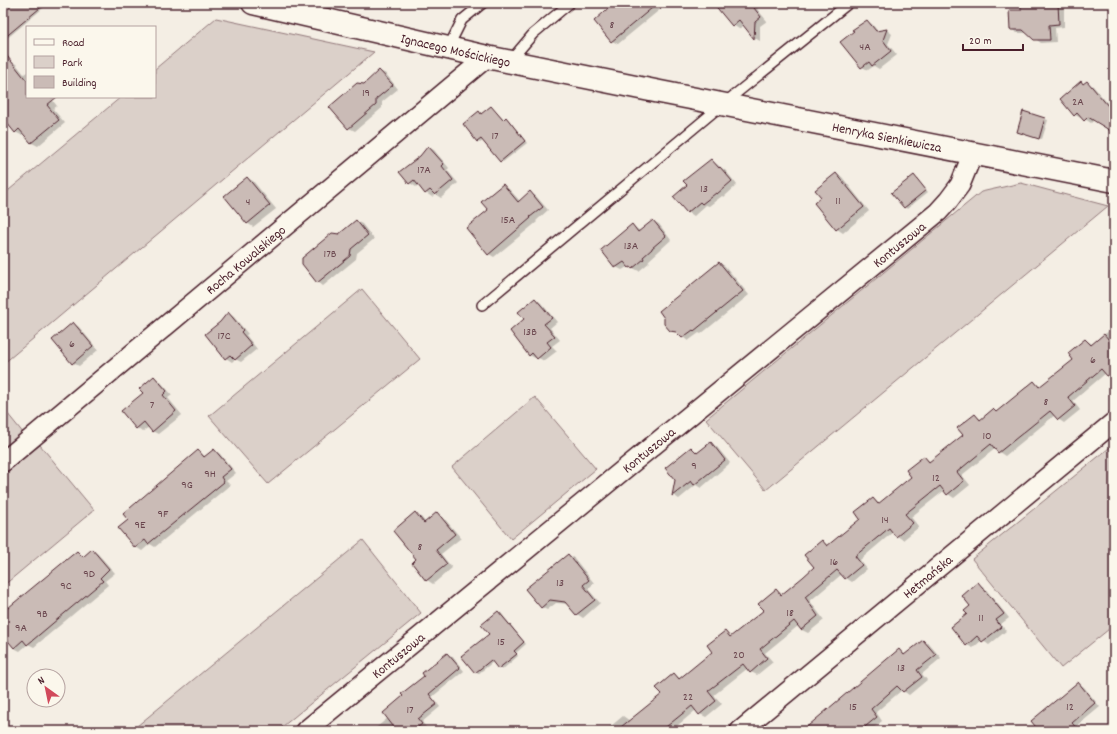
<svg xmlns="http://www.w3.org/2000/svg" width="1117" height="734" font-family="Dekko,sans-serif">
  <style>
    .green { fill: #dbd0c9; stroke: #92787a }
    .shadow { fill: #0003 }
    .building { fill: #cabbb6; stroke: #4a1f2b }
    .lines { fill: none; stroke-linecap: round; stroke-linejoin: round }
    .service-casing { stroke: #4a1f2b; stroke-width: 12 }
    .minor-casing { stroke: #4a1f2b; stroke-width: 22 }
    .tertiary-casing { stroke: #4a1f2b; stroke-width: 25 }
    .service { stroke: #fbf7ec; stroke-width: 9 }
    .minor { stroke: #fbf7ec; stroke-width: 19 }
    .tertiary { stroke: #fbf7ec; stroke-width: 22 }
    .labels { text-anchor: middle; stroke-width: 4; stroke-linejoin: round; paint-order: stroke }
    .number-label { font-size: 12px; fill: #6a464e }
    .street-label { font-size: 14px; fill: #4a1f2b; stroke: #fbf7ec }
  </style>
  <rect width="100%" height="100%" fill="#f4eee4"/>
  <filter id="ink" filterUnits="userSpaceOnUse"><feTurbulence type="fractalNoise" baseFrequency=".025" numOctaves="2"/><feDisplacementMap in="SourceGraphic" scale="8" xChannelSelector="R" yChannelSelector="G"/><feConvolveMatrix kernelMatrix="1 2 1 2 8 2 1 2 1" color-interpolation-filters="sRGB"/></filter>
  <g filter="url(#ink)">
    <g class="green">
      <polygon points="216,18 374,52 3,364 3,195 121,97 155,97 155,69"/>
      <polygon points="1021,183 1108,206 766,490 706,419 981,192"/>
      <polygon points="362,289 420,359 268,484 209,416"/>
      <polygon points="535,397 596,469 511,539 452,467"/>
      <polygon points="3,408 24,434 3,452"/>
      <polygon points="1114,444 1114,625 1061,668 972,559"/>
      <polygon points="40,445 94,510 3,586 3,475"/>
      <polygon points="363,540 421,613 277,731 131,731"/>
    </g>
    <g class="shadow">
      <polygon points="15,3 47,3 48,4 5,40 3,39 3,13"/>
      <polygon points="617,3 668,3 618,44 612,41"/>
      <polygon points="727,3 765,3 757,9 767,21 760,26 760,41 755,38 744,25 739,29 733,25"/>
      <polygon points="1045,3 1059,3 1064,6 1064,27 1055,28 1056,42 1041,43 1027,33 1017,33 1011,29 1022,11"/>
      <polygon points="867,21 873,25 878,32 887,30 892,34 888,44 897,55 879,69 874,66 868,70 862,67"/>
      <polygon points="10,61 16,64 24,74 27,72 27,97 50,97 57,106 53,109 65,123 38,146 32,143 24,133 21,135 15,132 3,116 3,67"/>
      <polygon points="380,71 386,74 398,89 382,102 382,108 355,131 349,128 364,85"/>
      <polygon points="1081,83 1084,85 1087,83 1093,86 1114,111 1114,132 1094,120 1091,123 1082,117 1081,118 1075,115 1062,99"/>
      <polygon points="491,107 504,120 506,118 509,120 527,143 503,162 484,140 480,143 478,142 465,124 479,113 482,114"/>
      <polygon points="1024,113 1048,120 1042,139 1021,133"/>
      <polygon points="428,147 434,150 449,168 447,170 458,183 441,198 435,194 432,197 426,193 419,184 416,187 410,183 401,172 420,157"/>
      <polygon points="711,160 726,171 737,185 724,197 722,196 709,206 706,205 694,216 688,212 688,185"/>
      <polygon points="836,174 842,177 869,211 843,233 837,229 815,203 822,197"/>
      <polygon points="914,176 928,192 907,209 893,193"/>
      <polygon points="247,178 253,181 276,209 253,227 247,223"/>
      <polygon points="503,186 509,189 520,201 530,193 536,196 548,210 536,221 537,222 494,257 489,254 489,210"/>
      <polygon points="356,221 362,224 374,239 357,253 356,259 323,286 318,282 339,235"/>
      <polygon points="653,221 659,224 671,240 648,261 650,262 639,271 629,266 622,270 616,267 632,225 640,231"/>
      <polygon points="719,263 725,266 749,295 701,334 699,333 688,341 679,334 671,330"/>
      <polygon points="535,299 541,303 557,322 550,328 560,340 552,346 557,351 544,361 537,357 535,358 529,355 526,319"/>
      <polygon points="228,313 234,317 248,334 246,335 257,349 241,362 235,359 232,362 226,358 206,334 220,323"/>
      <polygon points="73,323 79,327 98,350 79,366 73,363"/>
      <polygon points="1114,327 1114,380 1106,373 1073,401 1080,410 1064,423 1058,419 1055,415 1005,456 999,452 996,448 962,475 970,485 954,498 948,494 945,490 911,517 919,527 903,540 897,536 893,532 860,560 867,569 852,582 846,578 842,574 810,601 824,620 808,633 802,630 798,626 765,653 773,662 757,675 751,672 748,668 714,695 722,704 706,717 700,714 696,710 671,731 605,731 623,716 630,721 663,694 674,674 681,679 714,652 725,632 732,637 765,610 776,590 783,595 815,567 822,541 829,546 861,519 873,499 880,504 913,477 924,457 931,462 964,435 975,415 982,420 994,411 997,412 1034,382 1041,387 1075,360 1086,340 1092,344"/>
      <polygon points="154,377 160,381 172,395 168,398 182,415 158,434 152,431 149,427 142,432 137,428 144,393"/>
      <polygon points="711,443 717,447 730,463 701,488 696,485 679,499 673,495 676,480 691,448 699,453"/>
      <polygon points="214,450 220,454 236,473 226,481 230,485 155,547 150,544 142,551 136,547 119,528 199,452 206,457"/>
      <polygon points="437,513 443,517 461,538 441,554 452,568 433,584 427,580 413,563 418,559 415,514 421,517 426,523"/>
      <polygon points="92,550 98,554 115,573 105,581 108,585 34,647 28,644 20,651 14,648 3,634 3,614 77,552 85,557"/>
      <polygon points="568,555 574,558 594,583 588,589 600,603 583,618 577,614 569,604 556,603 547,610 541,607"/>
      <polygon points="978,584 984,587 1009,618 1001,624 1006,631 989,645 982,640 973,648 967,645 968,614 972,606"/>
      <polygon points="498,612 501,613 526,644 516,653 518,656 502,670 493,662 478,674 462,656 490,634"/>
      <polygon points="923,641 929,644 941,658 922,674 927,680 909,695 902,690 876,712 882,721 870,731 798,731 803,726 806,728 899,650 906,655"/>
      <polygon points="447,654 452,656 464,671 432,697 440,707 422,722 426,727 420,731 372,731 388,718"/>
      <polygon points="1078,683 1084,687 1100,707 1077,726 1079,729 1077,731 1046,731"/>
    </g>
    <g class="building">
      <polygon points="13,3 46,3 3,39 3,11"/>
      <polygon points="614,3 658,3 611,42 594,21"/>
      <polygon points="713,3 760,3 754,8 761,17 755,22 754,39 739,20 732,26"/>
      <polygon points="1021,3 1058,3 1059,24 1049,25 1050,40 1034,40 1023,30 1010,30 1009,10 1021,10"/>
      <polygon points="867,20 876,31 887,29 883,40 891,51 872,66 869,62 861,68 840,42 854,31 852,30"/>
      <polygon points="3,51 27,81 27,97 57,97 47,105 59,120 31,143 19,129 15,133 3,118"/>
      <polygon points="379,70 393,85 376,99 376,105 348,129 329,107 357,83 364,84"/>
      <polygon points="1081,81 1083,84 1087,81 1114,113 1114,133 1088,117 1084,121 1077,113 1074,116 1060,99"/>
      <polygon points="491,106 503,120 506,117 525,141 500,162 481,139 477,142 463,124 479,111 481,114"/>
      <polygon points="1023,111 1045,118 1039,139 1017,132"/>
      <polygon points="428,146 444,164 442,166 453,180 435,195 430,190 425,194 414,180 409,184 399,172 420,156"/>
      <polygon points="711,159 719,168 720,167 732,181 717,194 716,193 702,204 700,202 687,213 673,197 687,185 683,181"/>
      <polygon points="836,173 864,207 836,230 814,203 821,197 815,190"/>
      <polygon points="914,175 926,190 904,208 891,193"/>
      <polygon points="247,177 270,205 247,224 224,196"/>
      <polygon points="503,184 518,202 530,191 543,207 530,217 531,218 488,255 466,228 488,210 481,202"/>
      <polygon points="356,220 368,235 351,249 350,256 317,283 302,264 302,258 332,233 339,234"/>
      <polygon points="653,220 666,236 652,248 652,249 643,257 644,259 632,269 631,267 629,268 624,262 615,268 601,250 632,224 638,232"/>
      <polygon points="719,262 743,291 694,331 693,330 682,338 676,332 670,331 664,324 664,318 659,311"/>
      <polygon points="535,298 552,318 544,324 555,336 547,342 551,347 537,359 532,353 529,356 510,331 524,319 518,312"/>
      <polygon points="228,312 243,330 241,332 252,345 235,360 230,355 225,359 205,334 220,322"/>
      <polygon points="73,322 93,346 72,364 52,340"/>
      <polygon points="1104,334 1114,346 1114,384 1101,369 1068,397 1075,406 1058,420 1050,411 998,453 991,444 957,472 964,481 947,495 940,486 905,514 913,523 896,537 889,528 855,556 862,565 845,579 837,570 805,597 818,616 801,630 794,621 760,649 767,658 750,673 743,664 708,691 716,701 699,715 692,706 661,731 616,731 662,694 656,688 674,673 679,679 712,652 707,645 725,631 730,637 764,610 758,604 765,598 776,589 781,595 803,577 814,567 804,555 822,540 827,546 860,519 855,512 873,498 878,504 911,477 906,470 924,456 929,462 963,435 957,428 975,414 980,420 993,409 996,412 1034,381 1039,387 1073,360 1068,353 1085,339 1091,345"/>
      <polygon points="154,376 167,391 163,395 176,411 152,432 144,422 136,429 121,411 143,393 139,389"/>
      <polygon points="711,442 725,460 694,485 691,481 672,496 675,480 665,468 691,447 697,453"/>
      <polygon points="214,449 231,469 221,477 224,482 148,544 145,540 135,548 118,528 128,520 123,514 198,450 204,457"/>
      <polygon points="415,512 424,523 437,512 455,534 436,550 447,564 426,581 412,563 416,559 393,531"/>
      <polygon points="92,549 109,569 100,578 103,581 27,645 23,640 14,648 3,635 3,612 77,551 83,557"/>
      <polygon points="568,554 589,580 583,585 595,600 576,615 565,602 550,600 541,608 525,589"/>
      <polygon points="978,582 1004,614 996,620 1001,627 982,642 977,636 966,646 951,627 967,614 964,611 970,606 962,596"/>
      <polygon points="498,611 524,642 514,651 517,654 498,669 491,660 475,673 461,656 489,634 481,625"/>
      <polygon points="923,640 936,655 917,670 922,677 903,692 897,686 871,709 877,717 860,731 802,731 899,649 904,655"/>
      <polygon points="447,653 460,668 429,694 437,704 418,719 422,724 413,731 393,731 393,726 383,713 403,696 401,694 424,676 422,673"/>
      <polygon points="1078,682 1095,703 1072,723 1079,731 1039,731 1031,721"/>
    </g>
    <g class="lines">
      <g class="service-casing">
        <g id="service">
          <polyline points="448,48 462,20 483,3"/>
          <polyline points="511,60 533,34 570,3"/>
          <polyline points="482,305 723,104 849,3"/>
        </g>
      </g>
      <g class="minor-casing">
        <g id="minor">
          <path id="s1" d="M3,462L487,57"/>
          <path id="s2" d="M305,731L938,212L948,201L960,185L973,153"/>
          <path id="s3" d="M740,731L1114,422"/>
        </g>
      </g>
      <g class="tertiary-casing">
        <g id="tertiary">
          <path id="s4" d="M253,3L487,57L660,92L1114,181"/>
        </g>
      </g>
      <use href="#service" class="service"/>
      <use href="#minor" class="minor"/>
      <use href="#tertiary" class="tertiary"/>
    </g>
  </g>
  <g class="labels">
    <g class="number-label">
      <text x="612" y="28">8</text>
      <text x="865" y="50">4A</text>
      <text x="366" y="96">19</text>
      <text x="1078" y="105">2A</text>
      <text x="495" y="139">17</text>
      <text x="424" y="173">17A</text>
      <text x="704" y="192">13</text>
      <text x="838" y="204">11</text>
      <text x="248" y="205">4</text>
      <text x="508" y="223">15A</text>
      <text x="631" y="249">13A</text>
      <text x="330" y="257">17B</text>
      <text x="530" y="335">13B</text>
      <text x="224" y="339">17C</text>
      <text x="72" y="347">6</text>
      <text x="1093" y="363">6</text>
      <text x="1046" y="405">8</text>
      <text x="152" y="408">7</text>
      <text x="987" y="439">10</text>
      <text x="694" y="469">9</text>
      <text x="210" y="477">9H</text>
      <text x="936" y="481">12</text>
      <text x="187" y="488">9G</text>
      <text x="163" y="517">9F</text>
      <text x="885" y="523">14</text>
      <text x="140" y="528">9E</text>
      <text x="420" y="550">8</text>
      <text x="834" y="565">16</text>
      <text x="89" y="577">9D</text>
      <text x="560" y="586">13</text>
      <text x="66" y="589">9C</text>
      <text x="790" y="616">18</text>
      <text x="42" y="617">9B</text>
      <text x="981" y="621">11</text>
      <text x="21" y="631">9A</text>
      <text x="501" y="645">15</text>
      <text x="739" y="658">20</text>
      <text x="901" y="671">13</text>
      <text x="688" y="700">22</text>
      <text x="853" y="710">15</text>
      <text x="1070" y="710">12</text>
      <text x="410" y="713">17</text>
    </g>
    <g class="street-label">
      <text dy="5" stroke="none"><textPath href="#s4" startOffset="208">Ignacego Mościckiego</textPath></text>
      <text dy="5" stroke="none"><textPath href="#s4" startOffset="648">Henryka Sienkiewicza</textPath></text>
      <text dy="5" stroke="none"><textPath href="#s2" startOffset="768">Kontuszowa</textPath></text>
      <text dy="5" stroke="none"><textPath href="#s1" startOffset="316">Rocha Kowalskiego</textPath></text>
      <text dy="5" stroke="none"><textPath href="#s2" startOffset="444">Kontuszowa</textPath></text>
      <text dy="5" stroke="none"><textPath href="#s3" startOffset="243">Hetmańska</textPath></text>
      <text dy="5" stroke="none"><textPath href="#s2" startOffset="120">Kontuszowa</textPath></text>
    </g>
  </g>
  <rect width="1117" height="734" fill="none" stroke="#fbf7ec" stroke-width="16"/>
  <rect x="8" y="8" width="1101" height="718" fill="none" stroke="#4a1f2b" stroke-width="1.5" filter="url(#ink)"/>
  <rect x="26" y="26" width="130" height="72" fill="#fbf7ec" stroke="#b4a19f"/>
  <rect x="34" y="39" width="20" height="6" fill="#fbf7ec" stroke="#b4a19f"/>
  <text x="62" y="46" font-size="12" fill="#4a1f2b">Road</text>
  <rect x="34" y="56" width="20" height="12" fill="#dbd0c9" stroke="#b4a19f"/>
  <text x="62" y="66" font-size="12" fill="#4a1f2b">Park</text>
  <rect x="34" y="76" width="20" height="12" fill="#cabbb6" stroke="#b4a19f"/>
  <text x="62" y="86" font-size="12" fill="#4a1f2b">Building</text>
  <g transform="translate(46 688) rotate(327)"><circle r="19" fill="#fbf7ec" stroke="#b4a19f"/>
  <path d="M0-3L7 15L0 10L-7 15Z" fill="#d1495b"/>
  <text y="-6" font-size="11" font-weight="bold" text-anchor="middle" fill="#4a1f2b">N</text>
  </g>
  <path d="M963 44v6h60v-6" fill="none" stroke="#4a1f2b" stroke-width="2"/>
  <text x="969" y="44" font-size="12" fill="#4a1f2b" stroke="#fbf7ec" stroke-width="3" paint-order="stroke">20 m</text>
</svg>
